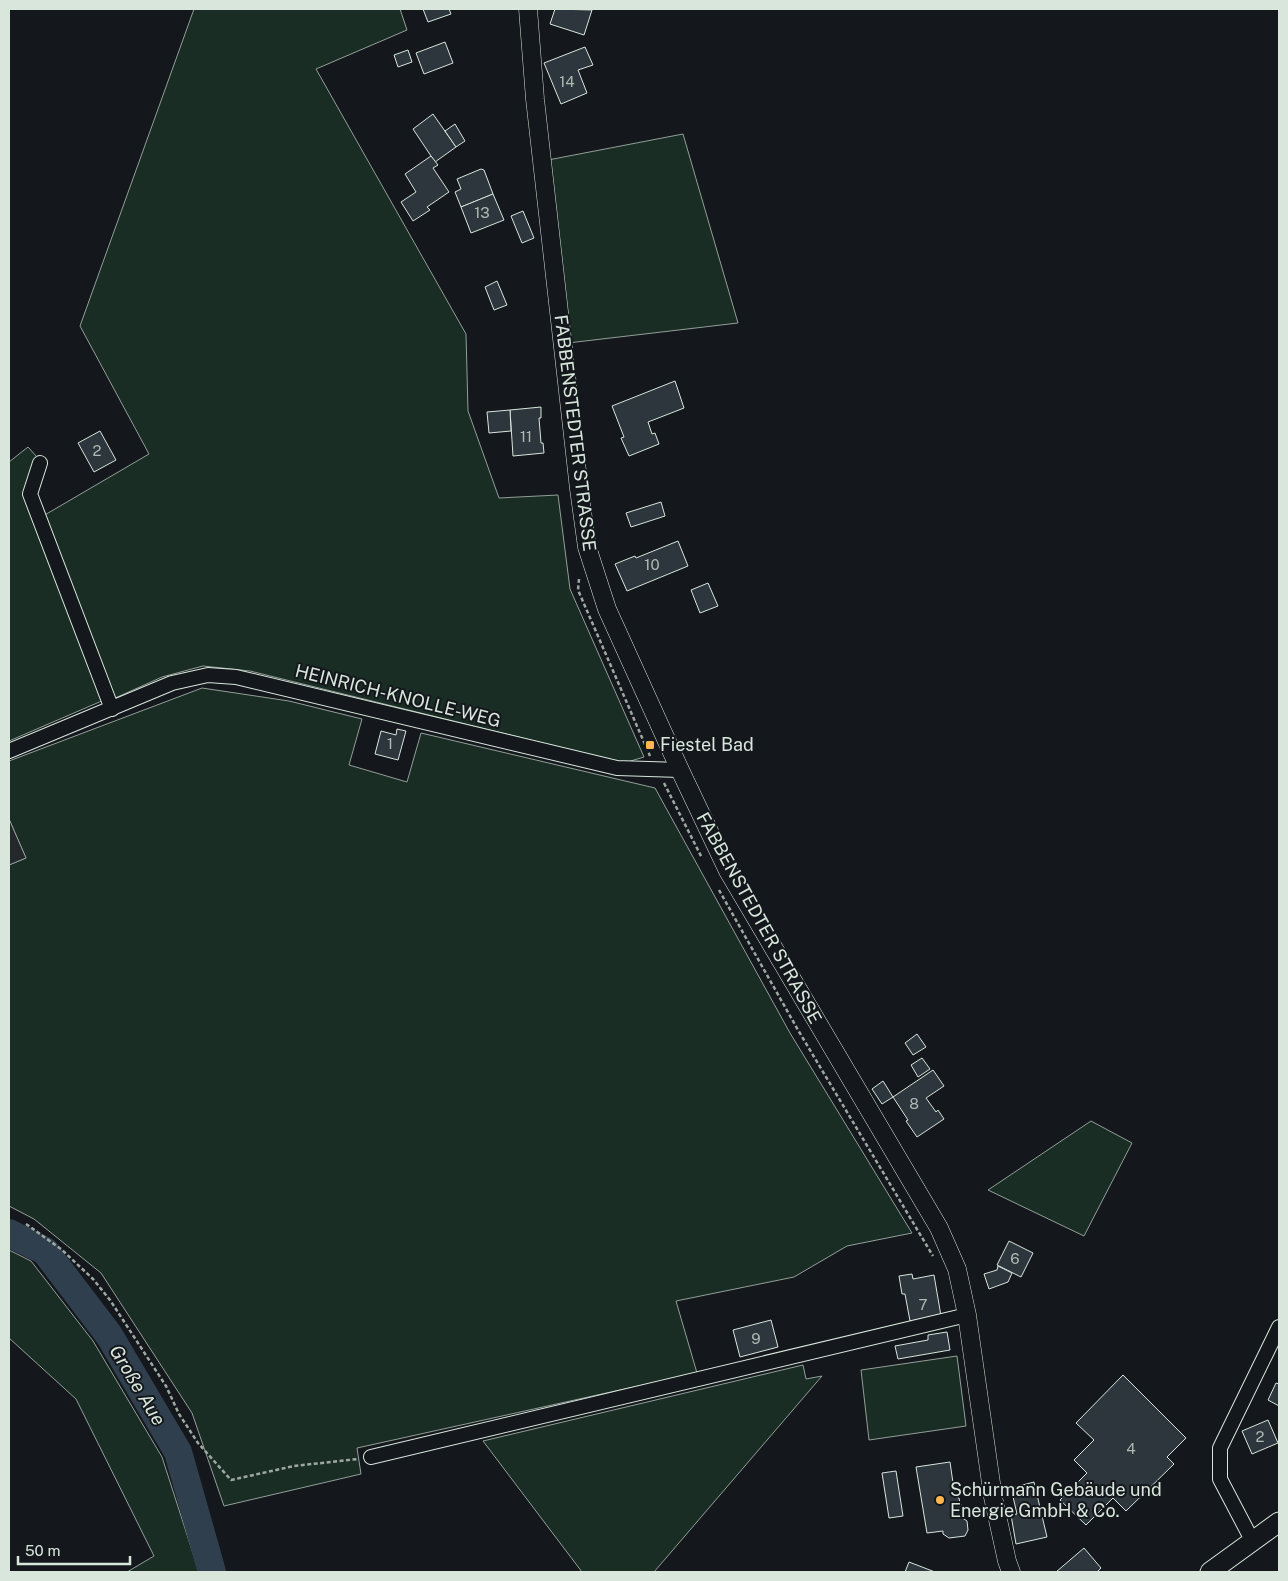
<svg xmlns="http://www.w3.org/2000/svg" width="1288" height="1581" font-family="'Public Sans',sans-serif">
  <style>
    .green { fill: #1a2d24; stroke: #939e99 }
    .parking { fill: #24282b; stroke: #939e99 }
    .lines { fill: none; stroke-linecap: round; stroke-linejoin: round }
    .river { stroke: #2f3f4d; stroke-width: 28 }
    .building { fill: #2c363c; stroke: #d8e6dc }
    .minor-casing { stroke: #d8e6dc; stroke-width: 16 }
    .tertiary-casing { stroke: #d8e6dc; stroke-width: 19 }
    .secondary-casing { stroke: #d8e6dc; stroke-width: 21 }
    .path { stroke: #9da8a2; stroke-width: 2.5; stroke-dasharray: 4 2.5; stroke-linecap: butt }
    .minor { stroke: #14181c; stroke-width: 14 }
    .tertiary { stroke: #14181c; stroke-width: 18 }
    .secondary { stroke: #14181c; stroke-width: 19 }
    .poi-dot { fill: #ffb74d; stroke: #14181c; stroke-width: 2 }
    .labels { text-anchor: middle; stroke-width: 4; stroke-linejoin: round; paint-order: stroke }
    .number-label { font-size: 15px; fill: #adbab4 }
    .street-label { font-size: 18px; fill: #d8e6dc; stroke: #14181c }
    .poi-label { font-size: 18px; fill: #d8e6dc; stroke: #14181c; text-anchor: start }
    .water-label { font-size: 19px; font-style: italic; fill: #d8e6dc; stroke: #14181c }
  </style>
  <rect width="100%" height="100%" fill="#14181c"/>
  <g class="green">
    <polygon points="194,9 400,9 407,30 316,69 466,334 468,411 499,498 558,495 570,589 644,757 624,763 250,671 203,666 162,677 113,699 43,516 149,454 80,326"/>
    <polygon points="683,134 738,323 568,343 548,160"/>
    <polygon points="28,447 37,457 27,492 104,700 9,741 9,462"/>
    <polygon points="202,688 289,701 362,719 349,765 407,782 421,733 655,788 790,1033 912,1233 847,1246 794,1277 676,1301 697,1373 357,1448 361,1474 224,1506 192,1413 101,1273 34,1219 9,1206 9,865 26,858 9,819 9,761"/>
    <polygon points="1091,1121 1132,1143 1084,1236 988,1190"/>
    <polygon points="9,1250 31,1261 93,1341 162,1457 199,1572 127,1572 154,1556 76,1399 9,1338"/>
    <polygon points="957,1356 966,1426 869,1440 861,1370"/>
    <polygon points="803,1365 806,1379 822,1376 654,1572 582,1572 483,1441"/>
  </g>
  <polygon class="parking" points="9,819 26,858 9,865"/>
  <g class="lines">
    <polyline class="river" points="9,1233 45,1251 109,1335 178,1452 212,1572"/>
  </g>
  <g class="building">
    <polygon points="423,9 449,9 451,14 428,22"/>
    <polygon points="555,9 592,10 584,35 550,24"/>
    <polygon points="445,42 453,63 424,74 416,53"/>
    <polygon points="585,47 593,65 578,70 587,93 561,104 544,63"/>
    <polygon points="408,50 412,62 398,67 394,55"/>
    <polygon points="433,114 456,147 435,162 413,129"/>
    <polygon points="455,124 465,141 456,147 445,131"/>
    <polygon points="431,156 438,165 433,168 449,192 427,207 430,210 413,221 401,202 416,192 405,174"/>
    <polygon points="481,169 484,170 493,194 461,207 455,192 461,189 457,179"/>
    <polygon points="493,194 504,220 471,233 461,207"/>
    <polygon points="523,211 534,238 522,243 511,216"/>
    <polygon points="497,281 507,305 494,310 485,287"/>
    <polygon points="675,381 684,408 648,422 652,434 655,433 659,444 629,456 621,438 624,437 612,406"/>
    <polygon points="541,407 541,418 539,418 541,443 543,443 544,453 513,456 510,410"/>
    <polygon points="510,410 511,431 489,433 487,412"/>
    <polygon points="100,431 116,460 94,472 78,443"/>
    <polygon points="661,502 665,516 631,527 626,513"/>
    <polygon points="678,541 688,566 627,591 615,564 635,556 636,558"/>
    <polygon points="708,583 718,606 700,613 691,590"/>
    <polygon points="397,729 406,731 398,760 375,754 381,731 396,735"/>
    <polygon points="917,1034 926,1047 913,1055 905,1043"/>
    <polygon points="922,1058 930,1069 918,1077 911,1065"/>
    <polygon points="933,1070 944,1086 926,1098 936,1112 938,1110 944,1119 917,1137 906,1121 908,1120 893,1097"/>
    <polygon points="883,1081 893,1097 882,1104 872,1089"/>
    <polygon points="1009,1241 1033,1253 1021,1277 997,1265"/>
    <polygon points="998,1266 1012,1273 1008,1282 989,1289 984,1274 997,1270"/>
    <polygon points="912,1274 913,1279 934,1275 941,1316 910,1321 905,1294 902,1294 899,1276"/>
    <polygon points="771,1320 778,1347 740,1357 733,1330"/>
    <polygon points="947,1332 950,1350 898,1359 895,1346 928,1340 928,1335"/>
    <polygon points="1123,1375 1186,1438 1167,1457 1174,1464 1126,1511 1113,1498 1086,1525 1060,1500 1087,1473 1074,1460 1094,1440 1076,1423"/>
    <polygon points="1276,1383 1279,1384 1279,1406 1268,1400"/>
    <polygon points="1268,1420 1278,1443 1252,1454 1242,1431"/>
    <polygon points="950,1462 955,1497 959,1498 960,1503 962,1505 964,1514 961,1517 967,1521 968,1530 965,1536 949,1538 943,1534 943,1531 927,1533 916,1467"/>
    <polygon points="896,1471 903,1516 889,1518 882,1473"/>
    <polygon points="1034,1482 1047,1537 1016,1544 1011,1515 1017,1514 1011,1488"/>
    <polygon points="1084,1548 1101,1568 1097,1572 1056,1572"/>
    <polygon points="909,1562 935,1572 905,1572"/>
  </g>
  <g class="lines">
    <g class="minor-casing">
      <g id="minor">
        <polyline points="40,463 30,494 112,709"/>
        <polyline points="9,751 172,683 208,675 236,677 617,768 680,770"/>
        <polyline points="371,1457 967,1315"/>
        <polyline points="1252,1540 1220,1479 1220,1448 1279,1327"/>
      </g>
    </g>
    <g class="tertiary-casing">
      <polyline id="tertiary" points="528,9 535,99 579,489 587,547 607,609 680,770 728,871 939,1228 957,1269 967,1315 993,1497 1007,1561 1011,1572"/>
    </g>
    <g class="secondary-casing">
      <polyline id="secondary" points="1210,1572 1279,1522"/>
    </g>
    <g class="path">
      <polyline points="579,579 578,590 650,756"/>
      <polyline points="664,783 702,858"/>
      <polyline points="719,890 798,1030 933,1256"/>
      <polyline points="26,1224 61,1249 93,1279 110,1300 166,1386 179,1414 198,1443 231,1480 294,1466 358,1459"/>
    </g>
    <use href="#minor" class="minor"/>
    <use href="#tertiary" class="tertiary"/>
    <use href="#secondary" class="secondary"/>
  </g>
  <g class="poi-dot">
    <rect x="645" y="740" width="10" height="10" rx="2.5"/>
    <circle cx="940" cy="1500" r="5"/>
  </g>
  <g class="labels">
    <g class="number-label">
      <text x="567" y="87">14</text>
      <text x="482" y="218">13</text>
      <text x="526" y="442">11</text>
      <text x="97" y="456">2</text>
      <text x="652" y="570">10</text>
      <text x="390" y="749">1</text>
      <text x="914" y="1109">8</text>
      <text x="1015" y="1264">6</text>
      <text x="923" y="1310">7</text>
      <text x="756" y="1344">9</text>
      <text x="1260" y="1442">2</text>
      <text x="1131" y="1454">4</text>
    </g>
    <g class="street-label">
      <text transform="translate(575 433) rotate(83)" y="6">FABBENSTEDTER STRASSE</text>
      <text transform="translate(398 696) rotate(14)" y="6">HEINRICH-KNOLLE-WEG</text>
      <text transform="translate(759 918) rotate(61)" y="6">FABBENSTEDTER STRASSE</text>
    </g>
    <g class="poi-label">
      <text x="660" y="751">Fiestel Bad</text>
      <text x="950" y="1496">Schürmann Gebäude und<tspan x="950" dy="21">Energie GmbH &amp; Co.</tspan></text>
    </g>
    <g class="water-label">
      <text transform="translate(138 1385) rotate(59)" y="7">Große Aue</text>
    </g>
  </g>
  <rect width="1288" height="1581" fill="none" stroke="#d8e6dc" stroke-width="20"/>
  <path d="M18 1556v8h112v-8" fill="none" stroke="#d8e6dc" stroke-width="2.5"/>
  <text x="25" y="1556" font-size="15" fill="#d8e6dc" stroke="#14181c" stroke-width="4" paint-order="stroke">50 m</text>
</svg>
